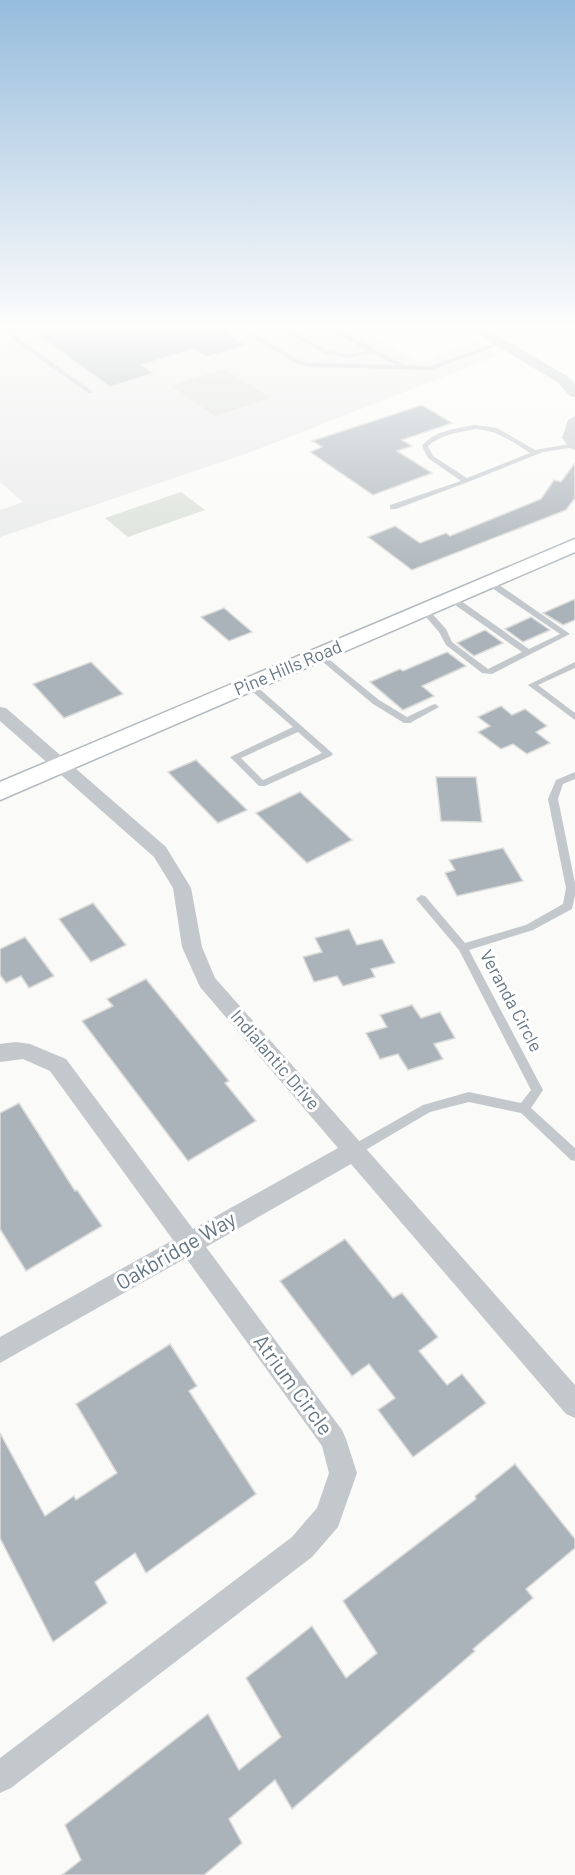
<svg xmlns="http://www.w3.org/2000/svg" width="575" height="1875" font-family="Barlow,sans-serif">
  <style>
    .built { fill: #e8e9e9 }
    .green { fill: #dadfd7 }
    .building { fill: #aab3b9; stroke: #dcdcda; stroke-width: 1.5 }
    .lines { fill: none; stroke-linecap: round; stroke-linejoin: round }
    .secondary-casing { stroke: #b3babf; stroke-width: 3 }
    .service { fill: #c3c8cc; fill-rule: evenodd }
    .minor { fill: #c3c8cc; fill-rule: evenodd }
    .tertiary { fill: #c3c8cc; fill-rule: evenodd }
    .secondary { fill: #fff; fill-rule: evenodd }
    .labels { text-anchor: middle; stroke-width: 6; stroke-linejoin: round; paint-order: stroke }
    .street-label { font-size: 18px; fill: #657683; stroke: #fff }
    .near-street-label { font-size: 21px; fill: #657683; stroke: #fff }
  </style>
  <rect width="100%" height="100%" fill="#fafaf8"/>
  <polygon class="built" points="0,328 359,328 420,363 477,341 499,355 251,452 0,537 0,510 23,502 0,482 0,345 5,343 0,339"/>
  <g class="green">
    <polygon points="224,369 271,398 215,416 171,386"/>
    <polygon points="181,492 205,510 128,537 105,518"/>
  </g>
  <g class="building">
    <polygon points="58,328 219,328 246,345 206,357 193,349 141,365 154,373 110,387 37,334"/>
    <polygon points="422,405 452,423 402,440 412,446 397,451 432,473 373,495 310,452 322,447 312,441"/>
    <polygon points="575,463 575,498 566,510 412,570 368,537 395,526 420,543 446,533 450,536 541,499 554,480 561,482"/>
    <polygon points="575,599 575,620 563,625 543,613"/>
    <polygon points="224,608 252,632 229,641 201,617"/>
    <polygon points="531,617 550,630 523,642 505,629"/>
    <polygon points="485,630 503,643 474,656 457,643"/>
    <polygon points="447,652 466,666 422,686 434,696 403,710 370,682 400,669 403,671"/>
    <polygon points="91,662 123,694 64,718 33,684"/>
    <polygon points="501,706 512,715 525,709 547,726 536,732 550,743 527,754 513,744 501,749 478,732 490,726 478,717"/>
    <polygon points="196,760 247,810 218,823 168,772"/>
    <polygon points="436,777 476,777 482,822 441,821"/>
    <polygon points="300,792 352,840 307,863 256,813"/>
    <polygon points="503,848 523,881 457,896 445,873 455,870 449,860"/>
    <polygon points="93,903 126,945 91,962 59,919"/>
    <polygon points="349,929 357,945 382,939 395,963 371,969 375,977 343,986 337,976 314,982 303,957 322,952 315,938"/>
    <polygon points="25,937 54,976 29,988 21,976 6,983 0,975 0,949"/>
    <polygon points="146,979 229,1081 225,1083 256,1121 188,1161 82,1021 113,1006 107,999"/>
    <polygon points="412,1005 421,1018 440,1012 455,1038 434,1044 443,1059 408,1070 398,1054 380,1059 366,1033 387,1027 380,1015"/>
    <polygon points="19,1103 75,1191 77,1190 102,1226 26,1271 0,1229 0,1113"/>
    <polygon points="345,1239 393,1298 402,1293 438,1337 419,1351 447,1385 462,1374 486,1403 413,1457 378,1410 395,1398 369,1364 352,1376 280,1281"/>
    <polygon points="170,1344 197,1386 189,1391 256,1494 146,1573 135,1553 95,1582 107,1603 53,1642 0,1538 0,1433 45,1516 74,1496 76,1500 117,1473 76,1404"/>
    <polygon points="515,1464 575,1539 575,1548 526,1589 533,1598 473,1649 475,1651 292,1809 275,1780 229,1819 242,1843 204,1875 62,1875 81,1860 65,1825 208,1714 239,1770 281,1737 246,1678 312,1626 346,1678 377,1653 343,1601 476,1499 475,1496"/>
  </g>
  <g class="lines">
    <g class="secondary-casing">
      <polygon id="secondary" points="575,539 575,552 0,800 0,782"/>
    </g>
    <g class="service">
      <polygon points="3,328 37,328 18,332 17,337 92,391 92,393 88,393 12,339 12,331"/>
      <path d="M236,328H243L302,362L310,363L397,365L372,353L347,358L323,353L280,328C289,328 295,332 302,337C324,350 342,358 367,351L327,328H335L404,365L431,366L498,342L503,343L432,370L310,367L298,364Z"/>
      <path d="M475,425L497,428L535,450L575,443V447L543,452L468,482L396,509H390V505L461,481L428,458L422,446C433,431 457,428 475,425ZM475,429C496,430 512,441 530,453L467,478L433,456L428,446C440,435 459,432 475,429Z"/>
      <polygon points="486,580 492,580 570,634 492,674 482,673 446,645 439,632 420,610 421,608 427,608 446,629 452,642 488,669 522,652 448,600 448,596 454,596 529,649 560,634 486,584"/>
      <polygon points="320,652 379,700 407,717 432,705 435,704 439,707 410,723 404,723 373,704 317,657 316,655"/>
      <polygon points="575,662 575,668 538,685 575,713 575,720 528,685"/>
      <path d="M250,682L253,683L331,752L333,754L331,756L265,786H259L230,757L293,727L247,687L246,685ZM298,732L322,753L263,780L241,758Z"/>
      <polygon points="575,772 575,779 563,784 558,799 575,883 575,895 572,909 533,930 469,950 543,1090 531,1108 575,1148 575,1161 571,1160 521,1113 469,1102 430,1112 357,1155 353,1156 349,1155 347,1151 349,1147 423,1105 469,1092 521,1103 531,1090 459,950 416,899 421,895 425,896 465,943 526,925 563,904 566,888 548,799 556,780"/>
    </g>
    <polygon class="minor" points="0,707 6,708 166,847 191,888 202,947 215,978 575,1385 575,1418 566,1414 351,1164 206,1247 342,1430 346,1439 357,1473 338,1527 312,1557 11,1788 0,1793 0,1758 292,1537 317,1508 329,1473 322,1446 186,1258 0,1363 0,1337 173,1240 50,1071 23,1059 0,1062 0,1044 16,1042 30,1044 66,1059 193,1229 338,1148 200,987 182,947 173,888 154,857 0,721"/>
    <g class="tertiary">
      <polygon points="468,328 485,328 567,376 575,384 575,397 570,396 557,382"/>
      <polygon points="575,416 575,450 570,448 562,438 568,420"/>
    </g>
    <use href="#secondary" class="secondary"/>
  </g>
  <linearGradient id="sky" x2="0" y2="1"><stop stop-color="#96bcdc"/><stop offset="0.55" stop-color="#fdfdfc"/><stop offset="1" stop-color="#fdfdfc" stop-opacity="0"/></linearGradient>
  <rect width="575" height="591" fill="url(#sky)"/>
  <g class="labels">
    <g class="street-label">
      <text transform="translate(288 668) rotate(-23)" y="6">Pine Hills Road</text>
      <text transform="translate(511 1001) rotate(62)" y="6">Veranda Circle</text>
      <text transform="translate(275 1060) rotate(49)" y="6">Indialantic Drive</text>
    </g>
    <g class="near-street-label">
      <text transform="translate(176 1251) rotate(-30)" y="7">Oakbridge Way</text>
      <text transform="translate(293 1385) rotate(54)" y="7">Atrium Circle</text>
    </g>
  </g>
</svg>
